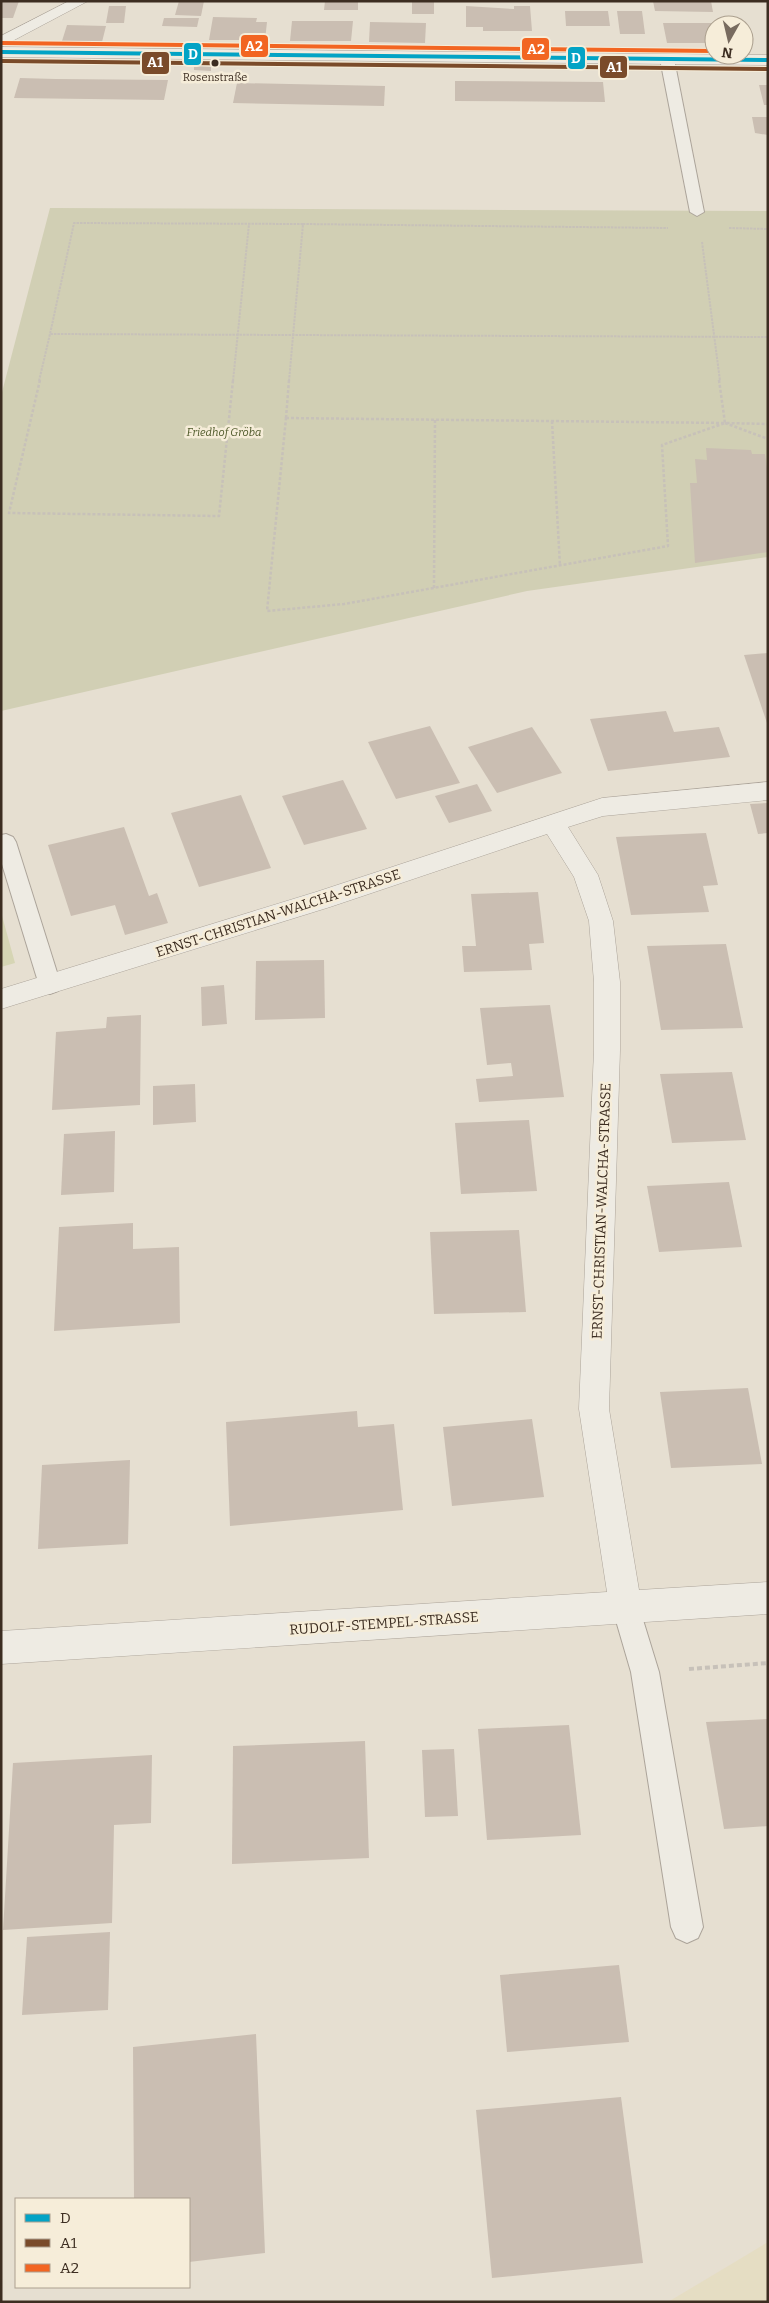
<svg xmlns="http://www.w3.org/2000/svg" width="769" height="2303" font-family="Bitter,serif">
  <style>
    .farmland { fill: #e5ddc3 }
    .green { fill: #d6d5b4 }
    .cemetery { fill: #d1cfb4 }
    .building { fill: #cabeb2 }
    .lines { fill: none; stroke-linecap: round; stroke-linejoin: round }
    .service-casing { stroke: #aca49a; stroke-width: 2 }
    .minor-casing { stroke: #aca49a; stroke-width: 1 }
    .path-far2 { stroke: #c7c1b9; stroke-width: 2; stroke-dasharray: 2.5 1; stroke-linecap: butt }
    .path-far1 { stroke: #c7c1b9; stroke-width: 2.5; stroke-dasharray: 3 2; stroke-linecap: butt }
    .path { stroke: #c7c1b9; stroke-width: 4; stroke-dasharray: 5 3; stroke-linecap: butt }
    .service { fill: #eeebe3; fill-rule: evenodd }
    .minor { fill: #eeebe3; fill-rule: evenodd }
    .bus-1-casing { stroke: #f6edd9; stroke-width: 6 }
    .bus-2-casing { stroke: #f6edd9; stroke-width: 6 }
    .bus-3-casing { stroke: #f6edd9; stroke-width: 6 }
    .bus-1 { stroke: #03a3c5; stroke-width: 4 }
    .bus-2 { stroke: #7a4b2a; stroke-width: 4 }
    .bus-3 { stroke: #f26522; stroke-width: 4 }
    .bus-dot { fill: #3c2d21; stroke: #f6edd9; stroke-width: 2 }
    .labels { text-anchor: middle; stroke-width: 5; stroke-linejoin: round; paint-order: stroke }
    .far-bus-label { font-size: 11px; fill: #3c2d21; stroke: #f6edd9 }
    .far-park-label { font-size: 11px; font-style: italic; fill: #4d5828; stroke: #f6edd9 }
    .street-label { font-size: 14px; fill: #3c2d21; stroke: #f6edd9 }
    .line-badge { stroke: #f6edd9; stroke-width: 2 }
    .badge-label { font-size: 14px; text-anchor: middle; font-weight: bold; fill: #fff }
  </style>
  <rect width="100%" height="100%" fill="#e6dfd1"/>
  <polygon class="farmland" points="768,2242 768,2302 668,2302"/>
  <polygon class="green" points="1,912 15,963 1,967"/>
  <polygon class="cemetery" points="50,208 768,211 768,557 527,591 1,711 1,396"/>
  <g class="building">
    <polygon points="1,1 19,1 13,18 1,18"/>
    <polygon points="179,1 204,1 201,16 175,15"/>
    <polygon points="325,1 358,1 358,10 324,10"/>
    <rect x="412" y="1" width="22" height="13"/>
    <polygon points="653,1 711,1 713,12 655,11"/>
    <polygon points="109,6 126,6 124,23 106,23"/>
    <polygon points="466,6 514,9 514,6 530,6 532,31 483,31 483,27 466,27"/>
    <polygon points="565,11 608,11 610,26 566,26"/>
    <polygon points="617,11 642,11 645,34 620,34"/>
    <polygon points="213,17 257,18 256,22 267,22 265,40 209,40"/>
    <polygon points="164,18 199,18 197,27 162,26"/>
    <polygon points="292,21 353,21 351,41 290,41"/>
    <polygon points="370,22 426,23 425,43 369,42"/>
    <polygon points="663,23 718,23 719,25 714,25 714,43 667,43"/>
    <polygon points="67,25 106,26 102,42 62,41"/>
    <polygon points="194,66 211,67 211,71 194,70"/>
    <polygon points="20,78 56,79 168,80 164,100 14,98"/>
    <polygon points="455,81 603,82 605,102 455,101"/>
    <polygon points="237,83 385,86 384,106 233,103"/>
    <polygon points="759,85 768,85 768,105 764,105"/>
    <polygon points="752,117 768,117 768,135 755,133"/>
    <polygon points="706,448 751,450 752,454 765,454 768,475 768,552 695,563 690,483 697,483 695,459 707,460"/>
    <polygon points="768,653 768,723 767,723 744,655"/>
    <polygon points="666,711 674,732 719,727 730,757 608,771 590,719"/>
    <polygon points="430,726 460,783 396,799 368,742"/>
    <polygon points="532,727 562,773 497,793 468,747"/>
    <polygon points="343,780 367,829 304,845 282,796"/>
    <polygon points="477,784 492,811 449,823 435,796"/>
    <polygon points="241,795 271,868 199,887 171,813"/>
    <polygon points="768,803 768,833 758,834 750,804"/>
    <polygon points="124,827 149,896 157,893 168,923 125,935 115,905 71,916 48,845"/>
    <polygon points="706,833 718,885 703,886 709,912 631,915 616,837"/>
    <polygon points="538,892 544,943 529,944 532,970 464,972 462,946 476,946 471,894"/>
    <polygon points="726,944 743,1028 661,1030 647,946"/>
    <polygon points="324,960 325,1018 255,1020 256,961"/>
    <polygon points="224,985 227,1024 202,1026 201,987"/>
    <polygon points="550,1005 564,1097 479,1102 476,1079 513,1076 511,1063 487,1065 480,1008"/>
    <polygon points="141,1015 140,1105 52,1110 56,1032 106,1028 107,1017"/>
    <polygon points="732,1072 746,1140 672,1143 660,1074"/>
    <polygon points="195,1084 196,1122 153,1125 153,1086"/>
    <polygon points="529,1120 537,1191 461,1194 455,1123"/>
    <polygon points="115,1131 114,1192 61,1195 64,1134"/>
    <polygon points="729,1182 742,1247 659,1252 647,1186"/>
    <polygon points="133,1223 133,1249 179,1247 180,1323 54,1331 59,1227"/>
    <polygon points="519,1230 526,1312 434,1314 430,1232"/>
    <polygon points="748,1388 762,1464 671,1468 660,1392"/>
    <polygon points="357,1411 358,1427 394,1424 403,1510 230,1526 226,1422"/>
    <polygon points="532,1419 544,1497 452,1506 443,1427"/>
    <polygon points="130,1460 128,1544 38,1549 42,1465"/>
    <polygon points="768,1719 768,1826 724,1829 706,1722"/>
    <polygon points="569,1725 581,1835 487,1840 478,1729"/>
    <polygon points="365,1741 369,1858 232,1864 233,1746"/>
    <polygon points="454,1749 458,1816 425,1817 422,1750"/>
    <polygon points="152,1755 151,1823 114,1825 112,1923 3,1930 13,1763"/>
    <polygon points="110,1932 108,2010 22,2015 27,1937"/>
    <polygon points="619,1965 629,2042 507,2052 500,1975"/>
    <polygon points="256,2034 265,2253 189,2262 189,2199 134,2199 133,2047"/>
    <polygon points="621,2097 643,2263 492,2278 476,2110"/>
  </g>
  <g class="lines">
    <g class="service-casing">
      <g id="service">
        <polygon points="667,55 674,59 704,212 697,216 690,212 660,59"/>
        <polygon points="6,834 13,837 16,842 61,985 58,991 50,994 42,991 39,985 1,861 1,835"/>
        <polygon points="626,1593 636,1597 659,1672 703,1927 698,1938 687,1943 676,1938 671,1927 631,1672 612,1607 616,1597"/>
      </g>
    </g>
    <g class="minor-casing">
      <g id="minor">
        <polygon points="69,1 88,1 1,47 1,36"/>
        <polygon points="1,47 768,55 768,65 1,57"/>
        <polygon points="768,782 768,800 603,816 568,827 598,875 613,921 620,982 620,1050 609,1409 639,1590 768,1582 768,1614 1,1664 1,1631 607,1592 579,1409 594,1050 594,982 589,921 574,877 547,834 330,907 1,1009 1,989 316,892 602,798"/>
      </g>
    </g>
    <g class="path-far2">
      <polyline points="303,224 74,223 50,334 768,337"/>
      <polyline points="729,228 768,229"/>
      <polyline points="702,242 720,381"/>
      <polyline points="39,381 50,334"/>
      <polyline points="233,381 249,224"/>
      <polyline points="289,381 303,224 668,228"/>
    </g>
    <g class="path-far1">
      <polyline points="40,380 9,513 219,516 233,380"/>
      <polyline points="719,380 725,423 768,424"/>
      <polyline points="286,418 289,380"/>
      <polygon points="286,418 725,423 662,445 668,546 344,604 267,611"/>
      <polyline points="552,421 560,566"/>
      <polyline points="725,423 768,439"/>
      <polyline points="434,588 435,419"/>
    </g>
    <polyline class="path" points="689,1669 768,1663"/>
    <use href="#service" class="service"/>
    <use href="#minor" class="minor"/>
    <g class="bus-1-casing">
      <polyline id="bus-1" points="1,52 768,60"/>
    </g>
    <g class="bus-2-casing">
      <polyline id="bus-2" points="1,61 768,69"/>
    </g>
    <g class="bus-3-casing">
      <polyline id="bus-3" points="1,43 714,51"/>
    </g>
    <use href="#bus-1" class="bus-1"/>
    <use href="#bus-2" class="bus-2"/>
    <use href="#bus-3" class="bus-3"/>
  </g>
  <circle class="bus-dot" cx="215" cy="63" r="4.5"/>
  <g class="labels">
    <g class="far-bus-label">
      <text x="215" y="81">Rosenstraße</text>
    </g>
    <g class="far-park-label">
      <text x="224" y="436">Friedhof Gröba</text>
    </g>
    <g class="street-label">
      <text transform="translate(278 913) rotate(-18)" y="5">ERNST-CHRISTIAN-WALCHA-STRASSE</text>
      <text transform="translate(601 1211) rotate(-88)" y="5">ERNST-CHRISTIAN-WALCHA-STRASSE</text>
      <text transform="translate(384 1623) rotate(-4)" y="5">RUDOLF-STEMPEL-STRASSE</text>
    </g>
  </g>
  <g class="line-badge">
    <rect x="240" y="34" width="29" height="24" rx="5" fill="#f26522"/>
    <rect x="521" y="37" width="29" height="24" rx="5" fill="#f26522"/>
    <rect x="183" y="42" width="19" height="24" rx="5" fill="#03a3c5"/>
    <rect x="567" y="46" width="19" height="24" rx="5" fill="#03a3c5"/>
    <rect x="141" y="51" width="29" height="24" rx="5" fill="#7a4b2a"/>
    <rect x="599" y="55" width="29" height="24" rx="5" fill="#7a4b2a"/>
  </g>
  <g class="badge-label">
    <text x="254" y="51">A2</text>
    <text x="536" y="54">A2</text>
    <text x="193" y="59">D</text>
    <text x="576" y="63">D</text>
    <text x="155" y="67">A1</text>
    <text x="614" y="72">A1</text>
  </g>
  <rect width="769" height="2303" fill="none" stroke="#3c2d21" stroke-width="5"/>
  <rect x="15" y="2198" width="175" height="90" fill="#f6edd9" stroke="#aca08f"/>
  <rect x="25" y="2214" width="25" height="8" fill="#03a3c5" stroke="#aca08f"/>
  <text x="60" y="2223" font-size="15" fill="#3c2d21">D</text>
  <rect x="25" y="2239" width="25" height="8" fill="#7a4b2a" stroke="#aca08f"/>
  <text x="60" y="2248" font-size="15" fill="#3c2d21">A1</text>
  <rect x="25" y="2264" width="25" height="8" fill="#f26522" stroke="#aca08f"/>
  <text x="60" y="2273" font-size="15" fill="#3c2d21">A2</text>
  <g transform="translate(729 40) rotate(188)"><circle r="24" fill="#f6edd9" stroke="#aca08f"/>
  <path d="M0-4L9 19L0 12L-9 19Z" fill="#786b5f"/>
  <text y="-8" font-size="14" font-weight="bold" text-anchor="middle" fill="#3c2d21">N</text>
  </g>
</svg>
